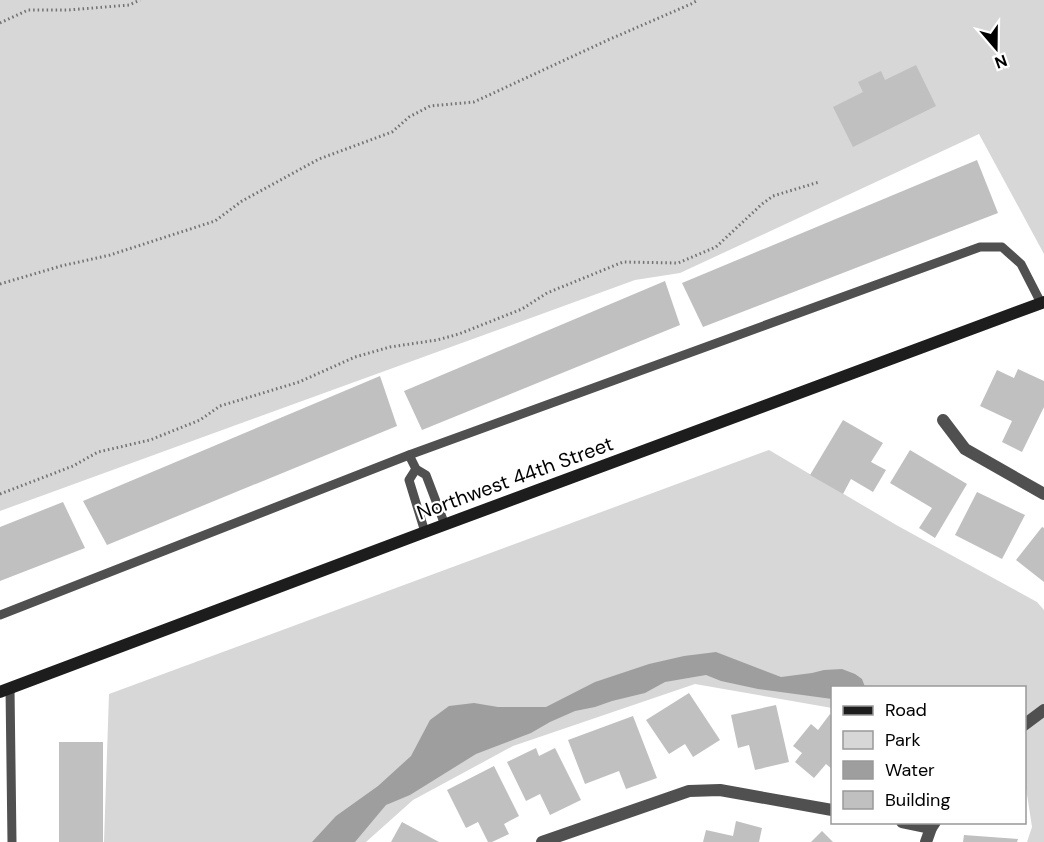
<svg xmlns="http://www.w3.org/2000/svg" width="1044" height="842" font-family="'DM Sans',sans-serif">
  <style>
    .green { fill: #d7d7d7 }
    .water { fill: #9e9e9e }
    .building { fill: #c0c0c0 }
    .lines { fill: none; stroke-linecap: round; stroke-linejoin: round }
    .path { stroke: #727272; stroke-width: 3; stroke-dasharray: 1.5 3; stroke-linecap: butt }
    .lane { stroke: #505050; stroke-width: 9 }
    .street { stroke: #505050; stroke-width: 12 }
    .secondary { stroke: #1d1d1d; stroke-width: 12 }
    .labels { text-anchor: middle; stroke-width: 4.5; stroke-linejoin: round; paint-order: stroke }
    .street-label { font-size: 20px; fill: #000; stroke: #fff }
  </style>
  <rect width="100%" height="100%" fill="#fff"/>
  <g class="green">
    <polygon points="0,0 1044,0 1044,254 979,134 680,273 635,280 0,511"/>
    <polygon points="769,450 898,526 1037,602 1044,610 1044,842 1027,842 1032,827 1026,788 1025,786 1024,688 832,688 832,708 695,684 513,746 413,800 366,842 104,842 109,694"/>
  </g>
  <polygon class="water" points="716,652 781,677 812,673 824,670 842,669 855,674 862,679 865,687 832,688 832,699 758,689 721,681 706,675 665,682 645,693 612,701 595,707 575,711 550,722 531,733 476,754 410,795 386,805 355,842 312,842 336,816 378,786 411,756 430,720 449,706 474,703 498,707 546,707 595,682 649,664 684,656"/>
  <g class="building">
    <polygon points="916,65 936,106 853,147 833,107 863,92 858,82 881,71 885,80"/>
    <polygon points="977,160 998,213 703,327 682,283"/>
    <polygon points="665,281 680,325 422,430 404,391"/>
    <polygon points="1018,369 1044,381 1044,407 1022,452 1002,442 1012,421 980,406 997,370 1014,378"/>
    <polygon points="380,376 397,426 107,545 83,501"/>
    <polygon points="843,420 883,443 871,462 886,470 873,492 851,479 843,494 810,475"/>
    <polygon points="910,450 967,484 935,538 919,528 932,508 890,483"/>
    <polygon points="977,492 1025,515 1002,559 955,535"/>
    <polygon points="63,502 85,548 0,581 0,527"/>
    <polygon points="1042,527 1044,528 1044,582 1016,560"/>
    <polygon points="689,693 720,740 693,757 685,744 669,754 646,720"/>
    <polygon points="776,705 789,762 755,770 749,745 738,748 731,715"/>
    <polygon points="830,714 832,717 832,769 826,764 814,778 795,762 802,753 793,746 811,724 818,730"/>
    <polygon points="633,716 657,778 626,789 619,771 585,784 568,740"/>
    <rect x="59" y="742" width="44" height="100"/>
    <polygon points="536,748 539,756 555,748 581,800 550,815 540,794 526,801 507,762"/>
    <polygon points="494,766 519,816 504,824 509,834 492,842 488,842 478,822 466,828 447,790"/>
    <polygon points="736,821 762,828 759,842 703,842 706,830 733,836"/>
    <polygon points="402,822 439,842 391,842"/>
    <polygon points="822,831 833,842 811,842"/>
    <polygon points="964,835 1018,839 1017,842 963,842"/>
  </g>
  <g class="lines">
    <g class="path">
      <polyline points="0,23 28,10 69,10 129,5 140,0"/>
      <polyline points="0,284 61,266 110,255 215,221 242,201 319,159 392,132 409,117 430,106 474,102 608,40 691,4 698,0"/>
      <polyline points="0,494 73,466 98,452 150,440 200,420 220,406 299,382 355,357 390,347 437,340 459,334 522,309 547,293 623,262 678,263 716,247 762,204 773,196 819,182"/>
    </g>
    <g class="lane">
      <polyline points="409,455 416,469 426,475 445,525"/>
      <polyline points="416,469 409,480 425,532"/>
      <polyline points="0,615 409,455 980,247 1002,247 1021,264 1041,303"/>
      <polyline points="10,688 12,842"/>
    </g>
    <g class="street">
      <polyline points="943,420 965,449 1044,494"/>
      <polyline points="1024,725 1044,710"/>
      <polyline points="902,822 931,828"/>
      <polyline points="542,842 689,791 720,790 832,810"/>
      <polyline points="926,842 931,828 935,822"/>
    </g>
    <polyline class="secondary" points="0,692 425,532 1044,302"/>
  </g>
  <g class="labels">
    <g class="street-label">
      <text transform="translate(515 478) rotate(-20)" y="7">Northwest 44th Street</text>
    </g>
  </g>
  <rect x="831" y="686" width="195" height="138" fill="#ffffff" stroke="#999999" stroke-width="1.5"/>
  <rect x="843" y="706" width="30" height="9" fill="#1d1d1d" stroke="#999999" stroke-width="1.5"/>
  <text x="885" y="716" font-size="18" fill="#000000">Road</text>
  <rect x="843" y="731" width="30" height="18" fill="#d7d7d7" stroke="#999999" stroke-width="1.5"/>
  <text x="885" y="746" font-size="18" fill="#000000">Park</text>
  <rect x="843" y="761" width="30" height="18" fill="#9e9e9e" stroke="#999999" stroke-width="1.5"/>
  <text x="885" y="776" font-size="18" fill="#000000">Water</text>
  <rect x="843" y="791" width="30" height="18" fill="#c0c0c0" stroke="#999999" stroke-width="1.5"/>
  <text x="885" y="806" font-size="18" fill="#000000">Building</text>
  <g transform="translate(996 48) rotate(160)" stroke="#ffffff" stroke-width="4.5" paint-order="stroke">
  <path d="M0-4.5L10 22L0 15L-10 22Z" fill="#000000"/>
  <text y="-9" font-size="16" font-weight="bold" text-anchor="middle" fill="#000000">N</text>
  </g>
</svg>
